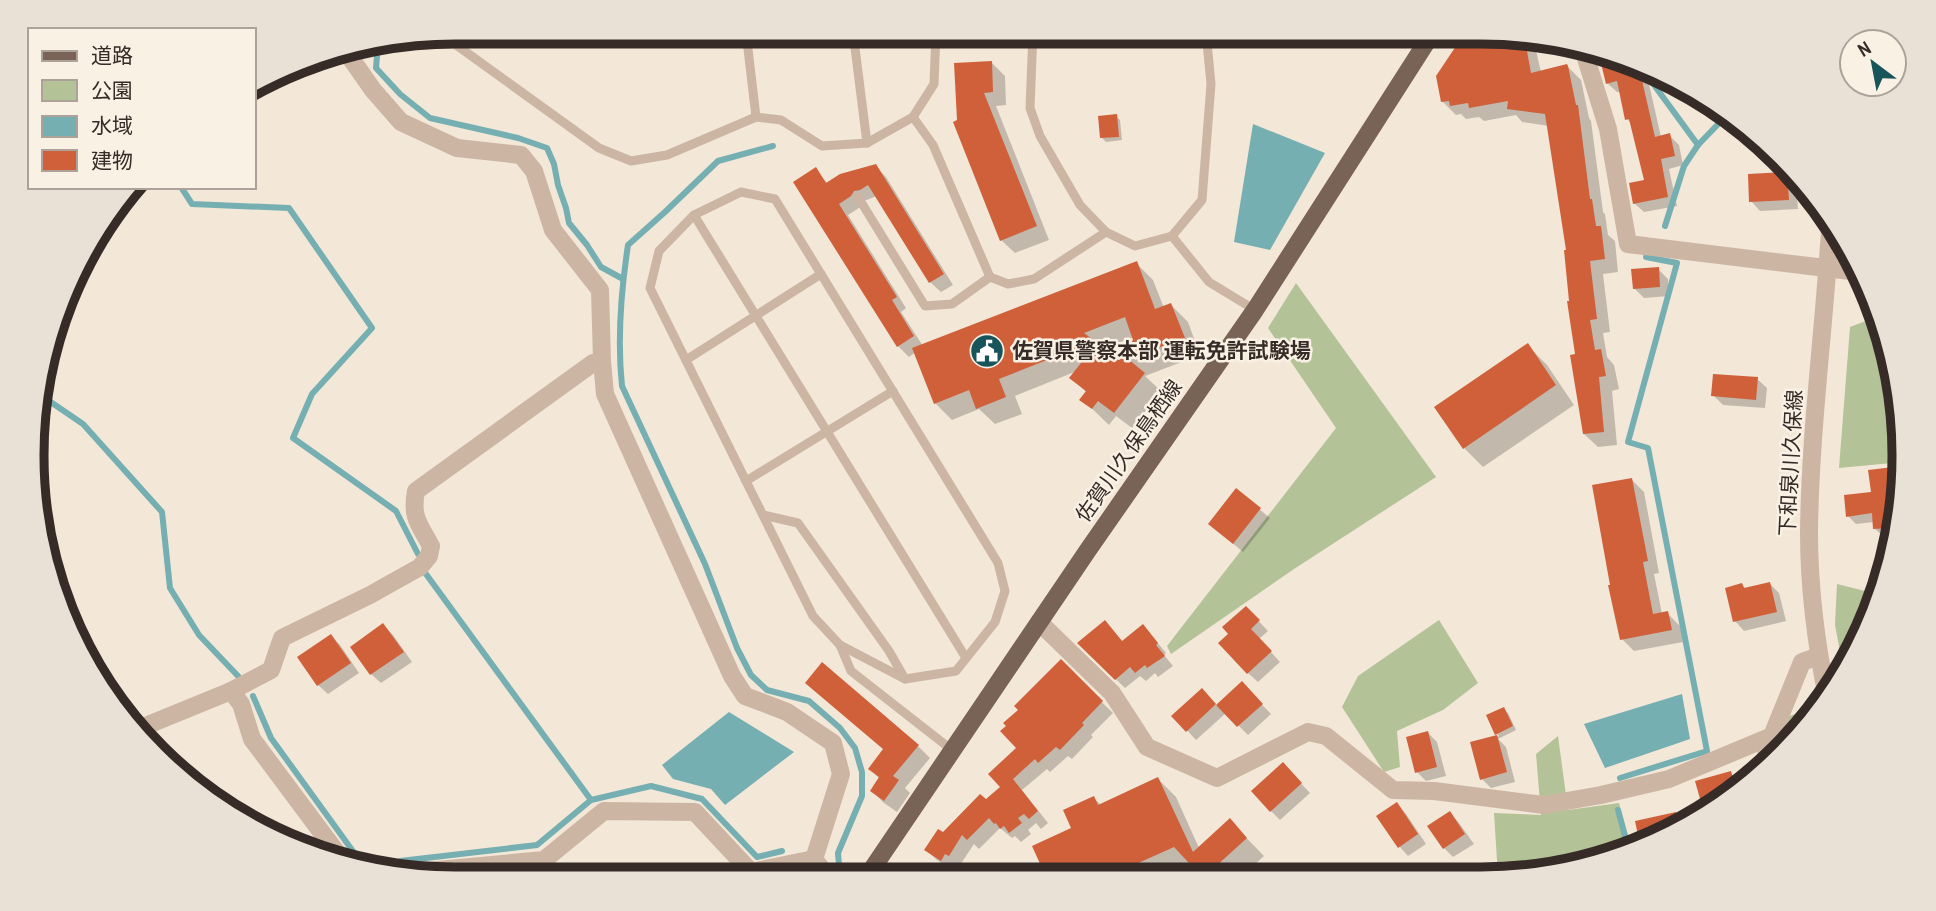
<svg xmlns="http://www.w3.org/2000/svg" width="1936" height="911" font-family="'Archivo Narrow','Noto Sans JP',sans-serif">
  <style>
    .green { fill: #b4c397 }
    .water { fill: #75afb2 }
    .shadow { fill: #0003; fill-rule: evenodd }
    .lines { fill: none; stroke-linecap: round; stroke-linejoin: round }
    .stream { stroke: #75afb2; stroke-width: 6 }
    .building { fill: #cf603a }
    .service { stroke: #ccb6a3; stroke-width: 9 }
    .minor { stroke: #ccb6a3; stroke-width: 18 }
    .tertiary { stroke: #ccb6a3; stroke-width: 18 }
    .primary { stroke: #796256; stroke-width: 18 }
    .labels { text-anchor: middle; stroke-width: 5; stroke-linejoin: round; paint-order: stroke }
    .poi-label { font-size: 21px; font-weight: bold; fill: #362b26; stroke: #faf1e5; text-anchor: start }
    .street-label { font-size: 21px; fill: #362b26; stroke: #faf1e5 }
    .rim { fill: none; stroke: #362b26; stroke-width: 9 }
  </style>
  <rect width="100%" height="100%" fill="#f3e7d8"/>
  <g class="green">
    <polygon points="1296,283 1436,477 1294,569 1171,654 1167,646 1336,428 1268,328"/>
    <polygon points="1871,319 1886,363 1904,458 1903,462 1839,468 1850,327"/>
    <polygon points="1837,584 1869,592 1875,605 1872,617 1843,668 1835,625"/>
    <polygon points="1439,620 1478,683 1443,710 1397,731 1400,767 1384,772 1342,707 1358,676"/>
    <polygon points="1805,711 1808,722 1777,753 1789,716"/>
    <polygon points="1558,736 1568,810 1619,803 1632,850 1536,876 1498,876 1494,813 1541,815 1536,754"/>
  </g>
  <g class="water">
    <polygon points="1253,124 1325,153 1270,250 1234,242"/>
    <polygon points="1682,694 1690,739 1605,768 1584,724"/>
    <polygon points="729,712 794,752 725,805 711,789 673,779 662,765"/>
  </g>
  <g class="shadow">
    <polygon points="1497,35 1534,42 1541,72 1567,66 1581,80 1589,118 1591,121 1603,212 1605,214 1608,235 1615,241 1618,272 1603,274 1610,332 1603,333 1607,357 1614,365 1619,389 1612,391 1617,445 1598,447 1584,434 1568,252 1549,126 1522,122 1516,115 1484,121 1479,117 1466,119 1461,114 1456,115 1442,101 1476,42 1475,39"/>
    <polygon points="1606,56 1642,64 1665,79 1649,84 1661,137 1669,135 1679,145 1683,165 1669,169 1677,206 1644,212 1634,203 1646,182 1632,124 1627,119 1621,92 1617,92 1607,83 1601,57"/>
    <polygon points="991,62 1005,76 1006,105 996,106 1049,240 1015,253 1001,240 959,121"/>
    <polygon points="1116,116 1120,120 1122,140 1106,142 1102,138"/>
    <path d="M875,166L886,177L953,285L941,292L930,282L877,196L864,201L862,206L848,215L906,308L901,312L923,346L1136,263L1153,280L1164,308L1171,305L1188,322L1200,355L1145,376L1161,391L1132,428L1116,416L1109,425L1082,399L1087,393L1072,378L1077,371L1015,396L1022,414L995,424L979,409L952,420L935,403L916,352L909,357L898,346L796,182L816,170L828,184ZM1134,337L1135,340L1119,362L1102,349Z"/>
    <polygon points="1787,173 1796,183 1798,209 1760,211 1751,201"/>
    <polygon points="1658,269 1668,279 1669,296 1644,298 1634,288"/>
    <polygon points="1528,346 1547,365 1574,405 1483,467 1464,448"/>
    <polygon points="1757,379 1767,388 1765,408 1723,405 1713,395"/>
    <polygon points="1901,468 1888,537 1884,537 1875,529 1874,522 1856,524 1848,516"/>
    <polygon points="1632,480 1644,492 1659,573 1654,574 1662,614 1667,613 1680,626 1683,642 1634,651 1622,639"/>
    <polygon points="1236,490 1270,518 1243,552 1210,524"/>
    <polygon points="1770,584 1779,593 1786,621 1744,631 1735,621 1742,585 1746,589"/>
    <polygon points="1246,608 1268,631 1259,639 1280,662 1258,682 1248,673 1230,634"/>
    <polygon points="383,625 393,635 412,662 381,683 371,674"/>
    <polygon points="1114,632 1123,642 1152,636 1166,653 1164,655 1173,666 1158,677 1155,673 1146,681 1140,676 1125,688 1080,644"/>
    <polygon points="331,636 340,645 359,673 328,694 318,685"/>
    <polygon points="1061,662 1113,713 1091,735 1093,737 1072,759 1068,756 1050,772 1047,769 1022,790 1048,823 1041,829 1036,823 1028,830 1031,834 1021,842 1015,836 1012,838 1000,828 979,849 974,844 960,865 956,863 952,870 937,860 926,850 943,834 1002,787 1018,748 1021,710"/>
    <polygon points="1242,684 1271,714 1248,735 1226,713 1196,740 1174,716 1201,690 1217,706"/>
    <polygon points="1503,709 1508,713 1516,730 1498,739 1506,747 1515,782 1491,788 1482,779 1472,744 1499,736 1497,734"/>
    <polygon points="1428,733 1437,742 1446,776 1426,781 1417,772"/>
    <polygon points="918,746 930,758 905,788 910,793 897,812 884,803 872,791 880,779 870,769"/>
    <polygon points="1730,773 1740,782 1742,789 1708,809 1704,805"/>
    <polygon points="1292,774 1310,793 1280,820 1271,811"/>
    <polygon points="1158,779 1176,797 1199,848 1230,821 1264,856 1241,877 1204,877 1192,864 1163,877 1048,877 1034,847 1074,829 1094,798 1101,805"/>
    <polygon points="1397,804 1406,814 1426,844 1408,856 1399,846"/>
    <polygon points="1450,813 1459,823 1474,844 1453,857 1444,848"/>
    <polygon points="1676,814 1685,823 1644,847 1642,845"/>
  </g>
  <g class="lines">
    <g class="stream">
      <polyline points="378,44 376,68 400,94 430,118 518,138 547,148 554,164 558,185 566,208 569,223 587,245 601,267 623,279"/>
      <polyline points="1638,63 1698,145"/>
      <path d="M773,146L718,161L665,212L628,245C621,291 617,339 622,386L705,564L737,648L751,675L767,690L809,701L840,728L855,748L862,772V796L838,853L839,865L866,876"/>
      <polyline points="181,187 192,204 289,208 372,328 312,394 293,438 396,511 418,554"/>
      <polyline points="1665,226 1684,166 1698,145 1724,118"/>
      <polyline points="39,394 83,424 162,512 170,588 199,635 238,676"/>
      <polyline points="426,574 591,800 651,786 702,799 757,857 782,851"/>
      <polyline points="253,696 271,738 360,861"/>
      <polyline points="1620,778 1707,751 1648,448 1628,442 1677,263 1646,257"/>
      <polyline points="1618,810 1629,851"/>
      <polyline points="392,867 400,861 537,845 591,800"/>
      <polyline points="802,873 807,878"/>
      <polyline points="959,878 978,869 1013,878"/>
    </g>
  </g>
  <g class="building">
    <polygon points="1492,34 1525,40 1531,73 1567,64 1568,66 1576,105 1578,105 1590,199 1592,199 1596,226 1601,226 1605,259 1590,261 1597,319 1590,320 1595,350 1601,349 1606,376 1599,377 1604,432 1583,434 1570,355 1575,354 1567,301 1569,301 1564,250 1566,250 1545,114 1507,109 1508,101 1469,108 1468,103 1450,106 1449,101 1441,102 1436,76 1458,43 1473,41 1473,37"/>
    <polygon points="1599,55 1638,63 1655,137 1670,133 1675,156 1661,159 1668,197 1633,204 1629,183 1644,180 1629,119 1625,120 1617,81 1606,84"/>
    <polygon points="992,61 993,92 984,93 1037,226 1000,241 953,122 957,120 954,63"/>
    <polygon points="1117,114 1119,137 1100,138 1098,116"/>
    <polygon points="876,164 944,274 929,283 868,185 860,190 854,191 851,196 839,204 897,297 892,300 914,336 897,347 793,182 816,167 826,183 840,174"/>
    <polygon points="1787,172 1789,200 1749,202 1748,174"/>
    <polygon points="1137,261 1155,309 1171,303 1185,338 1128,359 1145,373 1114,413 1098,401 1092,409 1079,400 1086,391 1069,378 1097,343 1119,360 1133,340 1125,317 1084,333 1095,341 999,379 1006,397 976,409 969,390 934,404 912,348"/>
    <polygon points="1659,267 1660,287 1633,289 1631,269"/>
    <polygon points="1528,343 1556,385 1463,449 1434,407"/>
    <polygon points="1713,374 1758,377 1756,400 1711,396"/>
    <polygon points="1902,466 1890,528 1873,529 1872,513 1846,517 1844,495 1871,492 1868,470"/>
    <polygon points="1632,478 1648,561 1643,562 1653,614 1668,611 1672,630 1620,640 1608,585 1610,585 1592,485"/>
    <polygon points="1236,488 1261,508 1233,544 1208,524"/>
    <polygon points="1770,582 1777,612 1733,622 1725,588 1742,583 1744,588"/>
    <polygon points="1246,606 1260,620 1251,629 1272,651 1247,674 1218,643 1228,634 1222,627"/>
    <polygon points="1105,620 1122,641 1143,624 1158,643 1156,645 1165,656 1147,668 1145,665 1135,673 1130,667 1115,680 1077,643"/>
    <polygon points="383,623 404,652 370,675 350,647"/>
    <polygon points="331,634 351,663 317,686 297,657"/>
    <polygon points="1061,659 1103,701 1082,723 1084,725 1060,750 1056,747 1038,763 1035,759 1013,779 1038,811 1029,819 1024,814 1018,818 1022,823 1009,833 1004,826 1000,829 996,823 994,824 989,818 967,840 962,835 949,856 945,854 941,861 924,850 938,829 943,832 980,794 986,799 1000,787 988,774 1016,748 1000,731 1006,726 1003,723 1018,710 1014,706"/>
    <polygon points="822,662 919,745 893,776 899,780 884,801 870,791 879,777 868,769 883,749 805,683"/>
    <polygon points="1242,681 1263,704 1237,727 1216,705"/>
    <polygon points="1202,688 1216,704 1186,732 1171,716"/>
    <polygon points="1504,707 1513,726 1495,735 1486,715"/>
    <polygon points="1428,731 1437,767 1415,773 1406,737"/>
    <polygon points="1497,735 1507,772 1480,780 1470,742"/>
    <polygon points="1283,762 1302,783 1270,812 1251,791"/>
    <polygon points="1731,771 1737,793 1725,800 1702,806 1695,781"/>
    <polygon points="1158,777 1193,852 1230,818 1247,838 1204,877 1202,877 1174,847 1107,877 1046,877 1032,846 1071,828 1063,810 1094,796 1098,805"/>
    <polygon points="1397,802 1418,834 1398,848 1376,816"/>
    <polygon points="1450,811 1465,834 1443,849 1427,826"/>
    <polygon points="1676,812 1679,826 1649,844 1640,845 1635,821"/>
  </g>
  <g class="lines">
    <g class="service">
      <polyline points="746,32 756,117"/>
      <polyline points="853,32 867,143"/>
      <polyline points="1033,32 1030,108 1040,136 1080,205 1106,232 1135,246 1172,236 1209,282 1255,310"/>
      <polyline points="441,34 599,148 631,161 667,155 756,117 781,120 822,146 867,143 913,117 934,84 936,32"/>
      <polyline points="443,35 477,32"/>
      <polyline points="913,117 933,145 990,277 1008,284 1034,279 1106,232"/>
      <polygon points="741,192 775,199 998,563 1005,591 995,622 956,671 905,679 840,645 813,616 650,288 659,251 694,215"/>
      <polyline points="858,197 925,306 952,304 990,277"/>
      <polyline points="694,215 966,658"/>
      <polyline points="1172,236 1202,200 1211,84 1206,32"/>
      <polyline points="686,360 821,274"/>
      <polyline points="746,481 893,391"/>
      <polyline points="763,515 798,523 889,651 905,679"/>
      <polyline points="840,645 851,671 952,750"/>
    </g>
    <g class="minor">
      <polyline points="1584,52 1608,129 1628,244 1858,272"/>
      <polyline points="1868,286 1873,300"/>
      <polyline points="602,361 605,394 732,676 745,696 787,712 833,743 841,774 814,859"/>
      <polyline points="1039,622 1112,693 1147,747 1217,778 1308,732 1326,736 1393,790 1434,791 1544,805 1601,795 1669,779 1772,736"/>
      <polyline points="231,691 241,704 252,739 340,857"/>
      <path d="M138,729L231,691L271,670L282,638L370,595L420,567L429,556L431,546C419,524 411,517 416,491L593,363L602,361L600,290L553,230L534,171L521,155L457,148L401,122L373,90L345,50"/>
      <polyline points="1762,768 1772,736 1802,662 1819,656"/>
      <polyline points="416,872 544,860 604,811 695,812 751,872 814,859 829,878"/>
    </g>
    <path class="tertiary" d="M1827,697C1816,643 1809,588 1809,533C1810,432 1824,331 1830,230"/>
    <polyline class="primary" points="866,878 1088,550 1255,310 1433,32"/>
  </g>
  <defs>
    <g id="civic-disc" transform="scale(1.75)"><circle r="9.5" fill="#18555b" stroke="#faf1e5"/><path d="M-.6-6.5H3V-4.5H.6V-3L4-1V1h2V6H-6V1h2V-1L-.6-3ZM-1.2 2.5V6h2.4V2.5Z" fill="#fff"/></g>
  </defs>
  <g fill-rule="evenodd">
    <use href="#civic-disc" x="987" y="351"/>
  </g>
  <g class="labels">
    <g class="poi-label">
      <text x="1012" y="358">佐賀県警察本部 運転免許試験場</text>
    </g>
    <g class="street-label">
      <text transform="translate(1129 451) rotate(-55)" y="7">佐賀川久保鳥栖線</text>
      <text transform="translate(1791 463) rotate(-87)" y="7">下和泉川久保線</text>
    </g>
  </g>
  <path d="M0 0H1936V911H0ZM455 44H1481A411 411 0 0 1 1892 455V456A411 411 0 0 1 1481 867H455A411 411 0 0 1 44 456V455A411 411 0 0 1 455 44Z" fill="#eae1d6" fill-rule="evenodd"/>
  <path class="rim" d="M455 44H1481A411 411 0 0 1 1892 455V456A411 411 0 0 1 1481 867H455A411 411 0 0 1 44 456V455A411 411 0 0 1 455 44Z"/>
  <rect x="28" y="28" width="228" height="161" fill="#faf1e5" stroke="#aca299" stroke-width="2"/>
  <rect x="42" y="51" width="35" height="10" fill="#796256" stroke="#aca299" stroke-width="2"/>
  <text x="91" y="63" font-size="21" fill="#362b26">道路</text>
  <rect x="42" y="80" width="35" height="21" fill="#b4c397" stroke="#aca299" stroke-width="2"/>
  <text x="91" y="98" font-size="21" fill="#362b26">公園</text>
  <rect x="42" y="116" width="35" height="21" fill="#75afb2" stroke="#aca299" stroke-width="2"/>
  <text x="91" y="133" font-size="21" fill="#362b26">水域</text>
  <rect x="42" y="150" width="35" height="21" fill="#cf603a" stroke="#aca299" stroke-width="2"/>
  <text x="91" y="168" font-size="21" fill="#362b26">建物</text>
  <g transform="translate(1873 63) rotate(328)"><circle r="33" fill="#faf1e5" stroke="#aca299" stroke-width="2"/>
  <path d="M0-5L12 26L0 18L-12 26Z" fill="#18555b"/>
  <text y="-10" font-size="19" font-weight="bold" text-anchor="middle" fill="#362b26">N</text>
  </g>
</svg>
